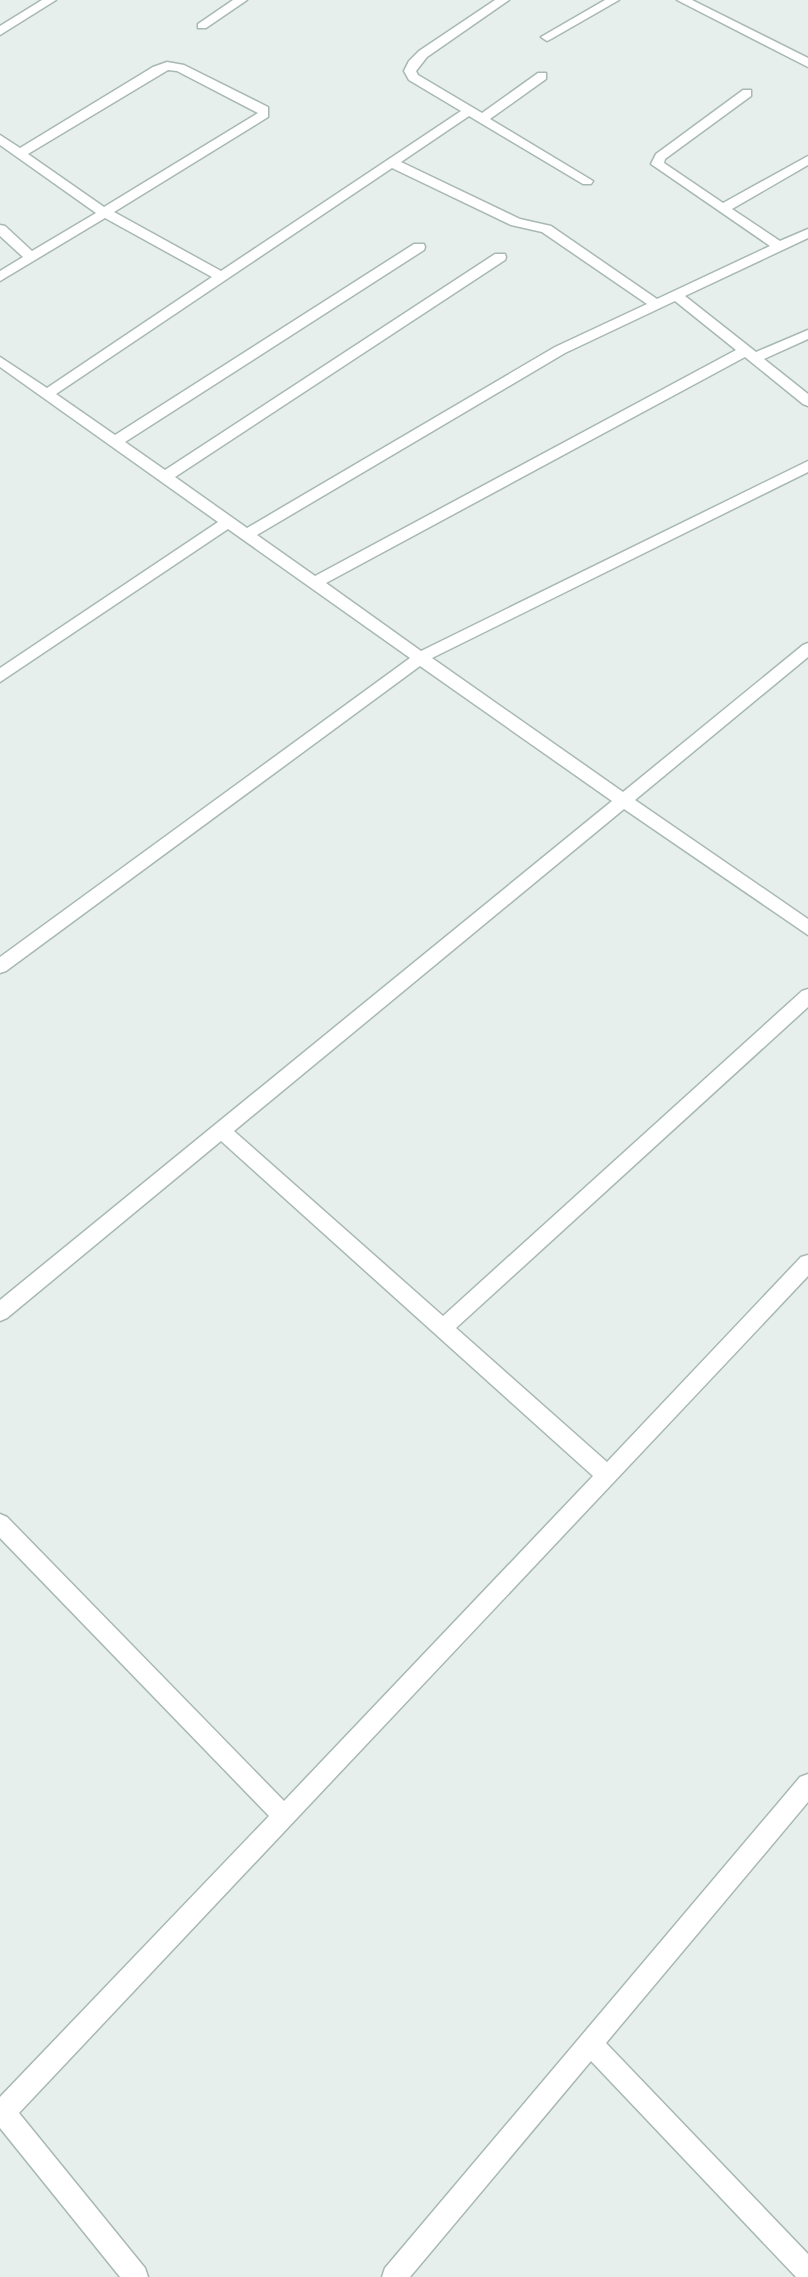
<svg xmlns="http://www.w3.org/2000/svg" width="808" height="2277" font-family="Montserrat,sans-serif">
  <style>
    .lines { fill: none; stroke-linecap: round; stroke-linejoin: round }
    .minor-casing { stroke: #a8b8b2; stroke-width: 3 }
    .minor { fill: #fff; fill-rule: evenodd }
  </style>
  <rect width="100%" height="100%" fill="#e6efeb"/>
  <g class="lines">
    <g class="minor-casing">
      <g id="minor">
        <polygon points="42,0 56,0 0,35 0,26"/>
        <polygon points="233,0 247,0 206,28 198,28 198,24"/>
        <path d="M495,0H509L427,57L416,71L418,75L482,113L538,73H546V79L490,119L593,181L591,184H583L469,116L401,162L520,219L551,226L657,299L770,246L651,164L656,154L743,90H751V96L665,159L664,163L723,203L808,156V165L732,209L780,241L808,229V238L685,296L756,352L808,330V339L764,359L808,394V406L803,404L745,357L326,583L421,651L808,461V472L432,658L623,792L803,645L808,643V657L635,800L808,919V935L624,809L234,1131L443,1316L802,991L808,989V1007L456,1328L607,1462L801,1257L808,1255V1276L19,2113L145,2268L148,2277H120L0,2128V2097L269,1816L0,1538V1514L7,1517L284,1801L593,1476L221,1141L7,1318L0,1321V1300L612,801L420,666L6,971L0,973V957L410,658L228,529L0,682V668L218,522L0,367V357L47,388L212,277L105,218L0,281V271L23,257L0,236V225L5,226L32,251L96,213L0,145V135L20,148L153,67L167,62L184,65L268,107V117L114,212L221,271L461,111L409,80L404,71L409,61L419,51ZM168,70L177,71L258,113L104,207L28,154ZM392,168L511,225L542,232L647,304L555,347L247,528L175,477L505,260L506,257L505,254H495L165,470L125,442L424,250L425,247L424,244H414L115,435L56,394ZM675,301L736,350L315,576L257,535L565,353Z"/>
        <polygon points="605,0 619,0 551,39 547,41 541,37"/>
        <polygon points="677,0 692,0 808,58 808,67"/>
        <polygon points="808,1774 808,1802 606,2043 808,2254 808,2277 796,2277 591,2061 410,2277 382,2277 385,2268 800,1777"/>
      </g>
    </g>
    <use href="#minor" class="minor"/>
  </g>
</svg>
